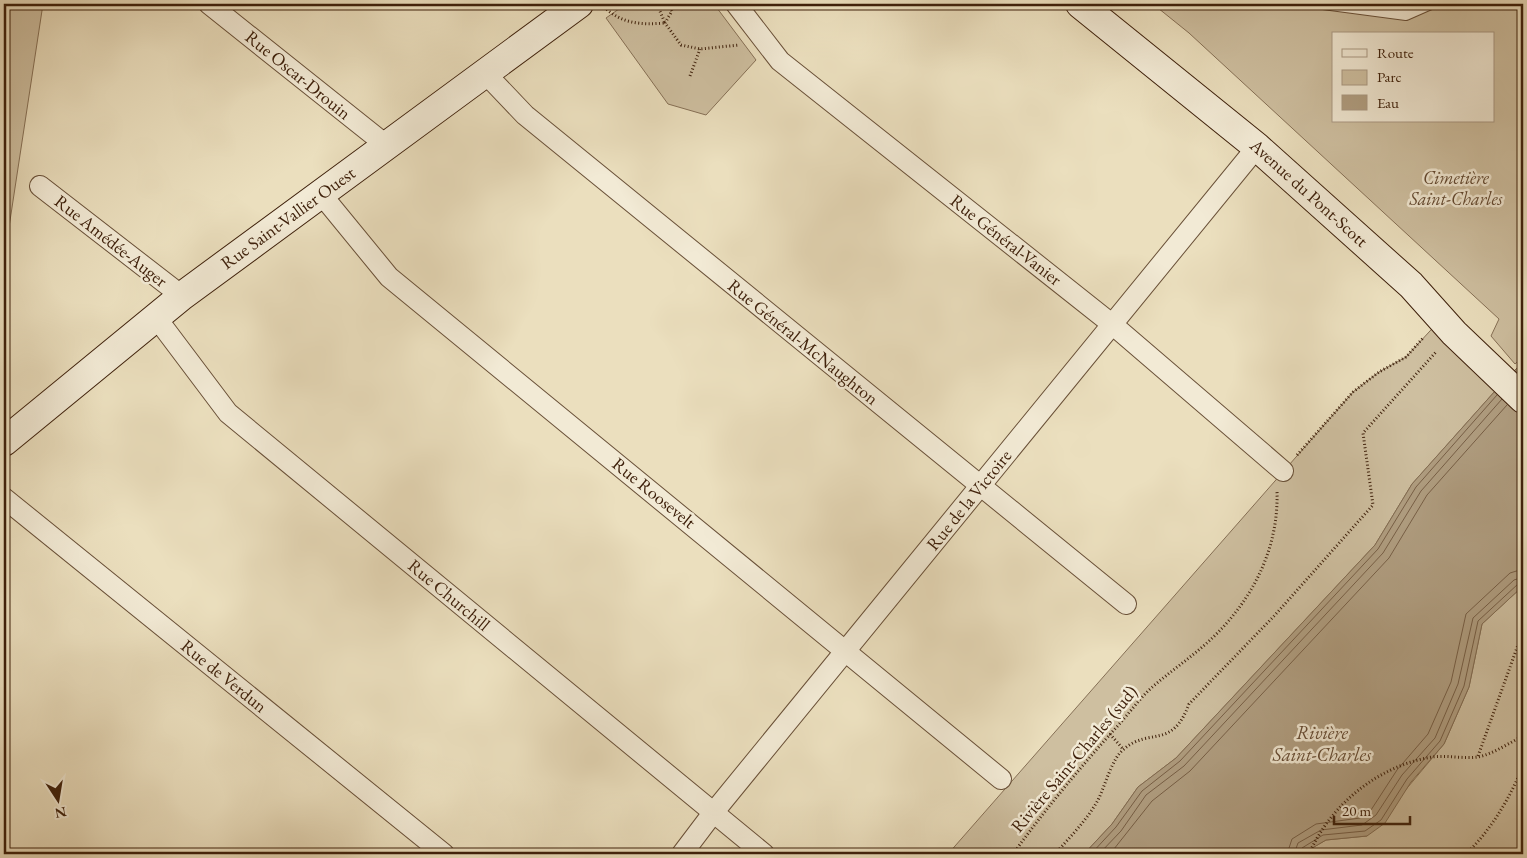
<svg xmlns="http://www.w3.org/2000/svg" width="1527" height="858" font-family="'EB Garamond',serif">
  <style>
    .green { fill: #cebfa0; stroke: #867056; fill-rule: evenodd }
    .water { fill: #b09e81; stroke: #826c52 }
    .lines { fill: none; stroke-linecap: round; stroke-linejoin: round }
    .shore { stroke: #775f46; stroke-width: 1 }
    .lane-casing { stroke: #695038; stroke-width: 12 }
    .street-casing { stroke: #695038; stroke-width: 22 }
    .secondary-casing { stroke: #3e200b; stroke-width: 30 }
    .path { stroke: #3e200b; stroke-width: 3; stroke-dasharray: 1 2.5; stroke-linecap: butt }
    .lane { stroke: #f2ead5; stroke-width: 10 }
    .street { stroke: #f2ead5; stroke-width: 20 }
    .secondary { stroke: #f2ead5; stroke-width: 28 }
    .labels { text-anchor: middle; stroke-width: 5; stroke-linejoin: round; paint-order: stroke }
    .street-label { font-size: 18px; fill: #3e200b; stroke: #f2ead5 }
    .park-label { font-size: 18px; font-style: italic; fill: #624830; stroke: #f2ead5 }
    .water-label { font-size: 19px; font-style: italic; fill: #664c34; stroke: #f2ead5 }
  </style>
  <rect width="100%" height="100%" fill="#ebdfbe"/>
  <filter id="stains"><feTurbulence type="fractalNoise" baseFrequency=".004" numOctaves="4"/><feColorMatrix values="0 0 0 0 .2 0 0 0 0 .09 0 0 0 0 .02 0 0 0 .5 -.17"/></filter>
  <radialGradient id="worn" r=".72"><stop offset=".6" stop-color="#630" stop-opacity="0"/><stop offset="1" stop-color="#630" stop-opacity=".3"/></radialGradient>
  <g class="green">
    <polygon points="4,4 43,4 4,260"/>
    <polygon points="626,4 714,4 756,60 706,115 668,104 606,18"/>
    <path d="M1153,4H1523V357L1515,364L1491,336L1499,319L1189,33ZM1333,34H1493V121H1333Z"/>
    <polygon points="1441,319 1504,381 1412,484 1375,545 1176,758 1138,787 1112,824 1084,854 948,854 1353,392 1379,372 1406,357"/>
    <polygon points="1523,586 1523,854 1302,854 1326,840 1367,836 1444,744 1469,687 1482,624"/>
  </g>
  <polygon class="water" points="1523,362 1523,586 1482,624 1469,687 1444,744 1411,782 1385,823 1367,836 1326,840 1302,854 1084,854 1112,824 1138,787 1176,758 1375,545 1412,484 1504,381"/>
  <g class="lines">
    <g class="shore">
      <polyline points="1091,854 1116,827 1142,791 1180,761 1378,549 1416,487 1497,395"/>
      <polyline points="1099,854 1121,831 1146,795 1184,766 1383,553 1421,491 1502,399"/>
      <polyline points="1110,854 1152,801 1190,771 1389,558 1427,495 1507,405"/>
      <polyline points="1287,854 1292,839 1316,824 1360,818 1371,810 1397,770 1428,734 1451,682 1466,614 1510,573 1523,569"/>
      <polyline points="1294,854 1298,843 1321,830 1362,825 1376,815 1402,775 1435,738 1458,684 1473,618 1514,580 1523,577"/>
      <polyline points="1300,854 1302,848 1323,835 1365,831 1381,820 1407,779 1440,741 1464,686 1478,621 1518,584 1523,583"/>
    </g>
    <g class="lane-casing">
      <polyline id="lane" points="1323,4 1406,15 1431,4"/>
    </g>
    <g class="street-casing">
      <g id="street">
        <polyline points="209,4 386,145"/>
        <polyline points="736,4 780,61 1113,325 1283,471"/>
        <polyline points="486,74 525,115 1126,604"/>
        <polyline points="40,186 182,296"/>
        <polyline points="321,194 389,277 1001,779"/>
        <polyline points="155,316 228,413 764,854"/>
        <polyline points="4,498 444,854"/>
        <polyline points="682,854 713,813 1257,147"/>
      </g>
    </g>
    <g class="secondary-casing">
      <g id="secondary">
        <polyline points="1080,4 1257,147 1411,285 1454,333 1523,399"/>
        <polyline points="4,442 182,296 579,4"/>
      </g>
    </g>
    <g class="path">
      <polyline points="668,4 672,11 665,23 681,45 700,49 739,45"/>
      <path d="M604,7C622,24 641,25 665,23L659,9L661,4"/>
      <polyline points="690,76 700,49"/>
      <polyline points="1297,455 1353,392 1379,372 1406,357 1424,337"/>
      <polyline points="1110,734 1123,749"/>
      <polyline points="1478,756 1523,631"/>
      <path d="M1013,854C1044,811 1078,770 1114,730C1126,717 1137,702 1149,690C1168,673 1189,659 1208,642C1251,603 1279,550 1277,491"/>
      <path d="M1055,854C1070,837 1087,820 1098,800C1105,786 1112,758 1124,749C1150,727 1172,750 1189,704L1275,615L1373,505L1363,433L1436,352"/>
      <path d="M1309,854C1331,804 1378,766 1432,757C1447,755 1464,759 1478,757C1493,754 1509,743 1523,736"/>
      <path d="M1466,854C1491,830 1510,798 1523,766"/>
    </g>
    <use href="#lane" class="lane"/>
    <use href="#street" class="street"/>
    <use href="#secondary" class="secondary"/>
  </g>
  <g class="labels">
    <g class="street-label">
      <text transform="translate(298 75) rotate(39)" y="6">Rue Oscar-Drouin</text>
      <text transform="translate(1309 193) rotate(42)" y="6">Avenue du Pont-Scott</text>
      <text transform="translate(288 218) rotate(-36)" y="6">Rue Saint-Vallier Ouest</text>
      <text transform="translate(1006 240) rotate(38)" y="6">Rue Général-Vanier</text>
      <text transform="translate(111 241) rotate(38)" y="6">Rue Amédée-Auger</text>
      <text transform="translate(803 342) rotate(39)" y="6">Rue Général-McNaughton</text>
      <text transform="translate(654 493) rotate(39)" y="6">Rue Roosevelt</text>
      <text transform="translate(969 500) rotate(-51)" y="6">Rue de la Victoire</text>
      <text transform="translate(449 595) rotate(40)" y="6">Rue Churchill</text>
      <text transform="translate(224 676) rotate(39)" y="6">Rue de Verdun</text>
      <text transform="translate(1074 759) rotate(-50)" y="6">Rivière Saint-Charles (sud)</text>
    </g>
    <g class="park-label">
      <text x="1456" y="184">Cimetière<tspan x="1456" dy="21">Saint-Charles</tspan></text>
    </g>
    <g class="water-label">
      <text x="1322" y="739">Rivière<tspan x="1322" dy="22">Saint-Charles</tspan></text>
    </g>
  </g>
  <rect width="1527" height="858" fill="none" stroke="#ebdfbe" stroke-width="20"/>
  <rect x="5" y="5" width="1517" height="848" fill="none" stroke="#3e200b" stroke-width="2.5"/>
  <rect x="10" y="10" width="1507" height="838" fill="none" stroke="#3e200b"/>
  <rect x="1332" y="32" width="162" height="90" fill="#f2ead5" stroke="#aa9984"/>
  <rect x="1342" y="49" width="25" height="8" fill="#f2ead5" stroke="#aa9984"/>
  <text x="1377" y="58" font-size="15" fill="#3e200b">Route</text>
  <rect x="1342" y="70" width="25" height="15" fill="#cebfa0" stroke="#aa9984"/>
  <text x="1377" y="82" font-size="15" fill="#3e200b">Parc</text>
  <rect x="1342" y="95" width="25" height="15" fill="#b09e81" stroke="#aa9984"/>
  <text x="1377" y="108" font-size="15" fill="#3e200b">Eau</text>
  <g transform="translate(58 800) rotate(168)" stroke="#f2ead5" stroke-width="4" paint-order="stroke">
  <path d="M0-4L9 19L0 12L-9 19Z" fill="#3e200b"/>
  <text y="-8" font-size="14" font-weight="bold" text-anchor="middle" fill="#3e200b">N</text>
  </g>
  <path d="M1334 816v8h76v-8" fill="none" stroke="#3e200b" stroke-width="2.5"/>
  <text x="1342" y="816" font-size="15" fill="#3e200b" stroke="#f2ead5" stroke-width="4" paint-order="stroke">20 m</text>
  <rect width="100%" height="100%" filter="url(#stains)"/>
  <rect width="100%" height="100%" fill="url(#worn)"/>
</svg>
